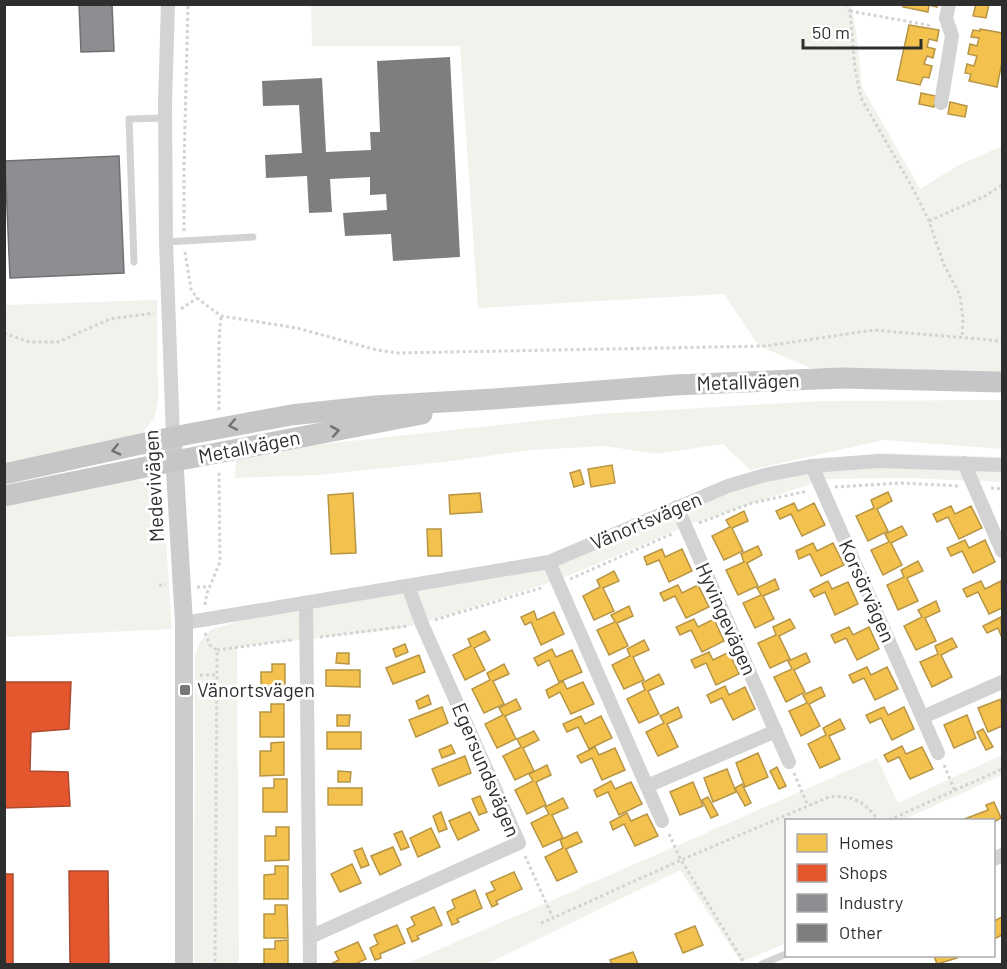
<svg xmlns="http://www.w3.org/2000/svg" width="1007" height="969" font-family="Barlow,sans-serif">
  <style>
    .green { fill: #f0f3ec }
    .homes { fill: #f2c14e; stroke: #b79544; stroke-width: 1.5 }
    .shops { fill: #e4572e; stroke: #ad4b2e; stroke-width: 1.5 }
    .industry { fill: #8d8d92; stroke: #707074; stroke-width: 1.5 }
    .building { fill: #7e7e7e }
    .lines { fill: none; stroke-linecap: round; stroke-linejoin: round }
    .path { stroke: #d3d3d3; stroke-width: 3; stroke-dasharray: 3 3; stroke-linecap: butt }
    .lane { stroke: #d3d3d3; stroke-width: 7 }
    .street { stroke: #d3d3d3; stroke-width: 14 }
    .secondary { stroke: #ccc; stroke-width: 18 }
    .primary { stroke: #c6c6c6; stroke-width: 21 }
    .oneway { stroke: #727272 }
    .poi-dot { fill: #777; stroke: #fff; stroke-width: 2 }
    .labels { text-anchor: middle; stroke-width: 6; stroke-linejoin: round; paint-order: stroke }
    .street-label { font-size: 20px; fill: #2e2e2e; stroke: #fff }
    .poi-label { font-size: 20px; fill: #2e2e2e; stroke: #fff; text-anchor: start }
  </style>
  <rect width="100%" height="100%" fill="#fff"/>
  <g class="green">
    <polygon points="311,5 851,5 857,37 862,87 920,189 959,165 1002,146 1002,371 811,368 759,346 724,294 478,308 460,46 312,46"/>
    <polygon points="157,300 158,401 154,419 141,434 5,467 4,305"/>
    <polygon points="1002,400 1002,449 884,440 750,470 723,444 656,454 605,446 532,450 443,462 318,475 235,478 236,457 286,448 599,414 820,401"/>
    <polygon points="880,453 1002,457 1002,482 908,478 826,479 691,524 561,579 426,622 397,629 237,647 239,964 194,964 195,657 199,643 212,629 310,601 550,555 684,499 815,463"/>
    <path d="M132,478C151,483 157,490 164,509L172,629L5,637V504Z"/>
    <polygon points="1002,755 1002,775 903,820 786,820 786,943 741,962 680,870 487,964 406,964 877,758 898,803"/>
  </g>
  <g class="homes">
    <polygon points="903,4 937,4 937,7 929,5 928,12 903,7"/>
    <polygon points="976,4 989,4 986,18 973,16"/>
    <polygon points="909,25 939,30 937,41 929,39 927,47 935,49 933,58 927,56 924,64 932,66 929,78 923,77 920,85 897,80"/>
    <polygon points="980,29 1002,33 1002,62 997,87 969,81 971,74 965,73 967,64 974,66 977,56 968,54 970,44 977,46 979,38 971,37 973,30 980,31"/>
    <polygon points="921,93 936,96 934,107 919,104"/>
    <polygon points="950,102 967,106 965,117 948,114"/>
    <polygon points="612,465 615,483 591,487 588,469"/>
    <polygon points="580,470 584,484 574,487 570,473"/>
    <polygon points="888,492 892,501 877,509 888,531 868,541 856,516 874,508 871,500"/>
    <polygon points="353,493 356,553 331,554 328,495"/>
    <polygon points="480,493 482,512 450,514 449,495"/>
    <polygon points="794,503 798,511 814,503 825,525 802,536 791,514 780,519 776,511"/>
    <polygon points="951,506 955,514 971,506 982,528 959,539 948,517 937,522 933,514"/>
    <polygon points="744,511 748,521 732,528 743,551 724,560 712,536 730,527 726,520"/>
    <polygon points="902,526 907,535 891,543 902,565 883,575 871,550 889,542 885,534"/>
    <polygon points="427,529 441,529 442,556 428,556"/>
    <polygon points="965,540 969,548 985,540 995,562 973,573 962,551 951,556 947,548"/>
    <polygon points="813,543 817,551 833,543 844,565 821,576 810,554 799,559 796,551"/>
    <polygon points="758,546 762,555 747,563 758,586 738,595 726,570 744,562 741,554"/>
    <polygon points="662,549 665,557 682,549 692,571 669,582 659,560 647,565 644,557"/>
    <polygon points="918,561 923,571 907,578 918,601 898,610 887,585 904,577 901,570"/>
    <polygon points="614,571 619,581 603,588 614,611 594,620 583,596 600,587 597,580"/>
    <polygon points="775,579 779,589 763,596 774,619 755,628 743,603 761,595 757,588"/>
    <polygon points="828,581 832,589 848,582 858,604 835,615 825,592 814,597 810,590"/>
    <polygon points="981,581 985,589 1001,581 1002,608 989,614 978,592 967,597 963,589"/>
    <polygon points="678,585 682,593 698,585 709,607 686,618 675,596 664,601 660,593"/>
    <polygon points="936,601 940,611 925,618 936,641 916,650 904,626 922,617 918,610"/>
    <polygon points="629,606 633,616 617,623 628,646 609,655 597,630 615,622 611,615"/>
    <polygon points="534,611 537,620 554,612 564,634 541,645 531,622 525,625 521,617"/>
    <polygon points="1001,617 1002,638 998,628 987,633 983,626"/>
    <polygon points="694,619 698,627 714,619 724,641 702,652 691,630 680,635 676,627"/>
    <polygon points="790,619 795,628 779,636 790,659 770,668 758,643 776,635 773,627"/>
    <polygon points="849,627 853,635 869,627 879,649 857,660 846,638 835,643 831,635"/>
    <polygon points="485,631 490,640 474,648 485,670 465,680 453,655 471,646 468,639"/>
    <polygon points="952,638 957,647 941,655 952,677 932,687 920,662 938,654 935,646"/>
    <polygon points="644,640 649,650 633,657 644,680 624,689 612,665 630,656 627,649"/>
    <polygon points="405,644 408,652 396,657 393,649"/>
    <polygon points="552,649 556,657 572,650 582,672 559,682 549,660 538,666 534,658"/>
    <polygon points="709,652 713,660 729,652 739,674 716,685 706,663 695,668 691,660"/>
    <polygon points="337,653 349,653 349,664 336,663"/>
    <polygon points="806,653 810,662 794,670 805,692 786,702 774,677 792,669 788,661"/>
    <polygon points="419,655 425,672 393,684 386,668"/>
    <polygon points="272,664 285,664 285,697 261,697 261,672 272,672"/>
    <polygon points="504,664 509,674 493,681 504,704 484,713 472,689 490,680 487,673"/>
    <polygon points="867,667 871,675 887,667 898,689 875,700 864,678 853,683 849,675"/>
    <polygon points="326,670 360,670 360,687 326,686"/>
    <polygon points="659,674 664,684 648,691 659,714 639,723 627,699 645,690 642,683"/>
    <polygon points="563,681 567,689 583,682 594,704 571,714 560,692 549,698 546,690"/>
    <polygon points="725,686 729,695 745,687 755,709 733,720 722,698 711,703 707,695"/>
    <polygon points="821,687 825,696 809,704 820,726 801,736 789,711 807,703 803,695"/>
    <polygon points="428,695 431,704 419,709 416,701"/>
    <polygon points="516,699 521,709 505,716 516,739 497,748 485,724 503,715 499,708"/>
    <polygon points="1001,699 1002,726 988,732 978,708"/>
    <polygon points="271,704 284,704 284,737 260,737 260,712 271,712"/>
    <polygon points="442,707 448,723 416,737 409,720"/>
    <polygon points="678,707 682,717 667,724 678,747 658,756 646,732 664,723 660,716"/>
    <polygon points="884,707 888,715 904,707 914,729 892,740 881,718 870,723 866,715"/>
    <polygon points="337,715 350,715 349,726 337,726"/>
    <polygon points="967,715 976,738 954,748 944,725"/>
    <polygon points="581,716 585,724 601,716 612,738 589,749 578,727 567,732 563,724"/>
    <polygon points="840,719 845,729 829,736 840,759 820,768 808,744 826,735 823,728"/>
    <polygon points="983,729 993,747 986,750 977,732"/>
    <polygon points="534,731 539,740 523,748 534,771 515,780 503,756 521,747 517,739"/>
    <rect x="327" y="732" width="34" height="17"/>
    <polygon points="284,742 284,775 260,776 260,751 271,751 271,743"/>
    <polygon points="451,745 455,753 442,758 439,750"/>
    <polygon points="902,746 906,754 922,747 933,769 910,779 899,757 888,762 884,755"/>
    <polygon points="595,747 599,755 615,748 625,770 602,780 592,758 581,763 577,756"/>
    <polygon points="758,753 768,777 745,787 736,763"/>
    <polygon points="465,756 471,773 439,786 432,769"/>
    <polygon points="547,765 551,775 536,782 546,805 527,814 515,790 533,781 529,774"/>
    <polygon points="777,767 786,786 779,789 770,771"/>
    <polygon points="727,769 736,792 713,802 704,778"/>
    <polygon points="338,771 351,772 350,782 338,782"/>
    <polygon points="274,779 287,779 287,812 263,812 263,788 274,788"/>
    <polygon points="611,781 615,789 631,782 642,804 619,815 608,792 597,797 594,790"/>
    <polygon points="693,782 703,806 680,815 670,792"/>
    <polygon points="742,784 751,803 745,806 735,788"/>
    <rect x="328" y="788" width="34" height="17"/>
    <polygon points="480,796 487,812 479,815 472,799"/>
    <polygon points="708,797 718,815 711,818 702,800"/>
    <polygon points="563,798 568,808 552,815 563,838 543,847 531,823 549,814 545,807"/>
    <polygon points="994,802 1001,818 994,822 962,820 988,810 986,805"/>
    <polygon points="441,812 447,829 439,832 433,816"/>
    <polygon points="470,812 479,830 458,840 449,821"/>
    <polygon points="627,813 631,821 647,814 658,836 635,846 624,824 613,830 610,822"/>
    <polygon points="276,827 289,827 289,860 265,861 265,836 276,836"/>
    <polygon points="431,828 440,847 418,857 410,838"/>
    <polygon points="402,831 409,847 401,850 394,834"/>
    <polygon points="577,832 582,842 566,849 577,872 557,881 545,857 563,848 560,840"/>
    <polygon points="393,847 401,865 380,875 371,856"/>
    <polygon points="362,848 369,865 361,868 354,851"/>
    <polygon points="352,864 361,883 340,892 331,874"/>
    <polygon points="275,866 288,866 288,899 264,899 264,875 275,874"/>
    <polygon points="514,872 522,889 496,901 498,904 492,907 486,894 495,890 491,882"/>
    <polygon points="475,890 482,908 457,919 459,922 452,925 447,912 455,908 452,900"/>
    <polygon points="275,905 287,905 288,938 264,938 264,914 275,914"/>
    <polygon points="434,907 442,925 417,936 419,939 412,942 407,929 415,925 411,917"/>
    <polygon points="1002,917 1002,935 994,939 994,921"/>
    <polygon points="397,925 405,943 380,954 381,958 375,960 370,948 378,944 374,935"/>
    <polygon points="695,926 703,945 683,953 675,934"/>
    <polygon points="288,940 288,964 264,964 264,949 275,949 275,941"/>
    <polygon points="358,942 366,959 355,964 331,964 339,960 335,952"/>
    <polygon points="633,952 638,964 612,964 610,960"/>
    <polygon points="934,956 956,956 957,958 937,964"/>
  </g>
  <g class="shops">
    <polygon points="4,682 71,682 69,729 31,732 30,771 68,772 70,806 4,808"/>
    <polygon points="69,871 108,871 109,964 70,964"/>
    <rect x="4" y="874" width="9" height="90"/>
  </g>
  <g class="industry">
    <polygon points="79,4 112,4 114,51 81,52"/>
    <polygon points="119,156 124,273 10,278 5,161"/>
  </g>
  <polygon class="building" points="450,57 460,257 393,261 391,234 345,236 343,213 387,210 386,194 370,195 370,177 330,179 332,212 309,213 307,176 266,178 265,155 302,153 299,105 263,106 262,81 322,78 326,152 371,150 370,132 380,132 377,61"/>
  <g class="lines">
    <g class="path">
      <polyline points="846,4 850,11 855,69 861,98 912,187 929,221 944,265 960,295 963,319 962,337"/>
      <polyline points="850,11 933,26"/>
      <polyline points="929,221 985,196 1002,185"/>
      <polyline points="184,231 184,166 188,4"/>
      <polyline points="185,252 191,289 197,298 221,316 297,328 377,350 397,353 766,346 874,330 1002,341"/>
      <polyline points="181,309 197,298"/>
      <polyline points="4,333 29,342 58,342 110,319 154,313"/>
      <polyline points="219,410 219,341 221,316"/>
      <polyline points="835,487 901,483 960,486"/>
      <polyline points="991,488 1002,489"/>
      <polyline points="699,523 752,503 808,491"/>
      <polyline points="570,579 674,533"/>
      <polyline points="159,585 166,585"/>
      <polyline points="197,587 210,587"/>
      <polyline points="205,605 207,593 220,562 219,470"/>
      <polyline points="435,620 544,587"/>
      <polyline points="205,633 210,645 217,650 215,964"/>
      <polyline points="320,637 408,626"/>
      <polyline points="217,650 292,640"/>
      <polyline points="200,675 217,675"/>
      <polyline points="944,765 955,791"/>
      <polyline points="794,773 807,804"/>
      <polyline points="889,820 1002,769"/>
      <polyline points="669,834 681,860 745,964"/>
      <path d="M525,856L553,918L681,860L829,797C851,794 865,802 878,820"/>
      <polyline points="541,923 553,918"/>
    </g>
    <g class="lane">
      <polyline points="166,242 253,237"/>
      <polyline points="134,262 129,119 165,118"/>
      <polyline points="762,964 786,954"/>
    </g>
    <g class="street">
      <polyline points="168,4 165,103 166,242 173,437"/>
      <polyline points="941,103 952,36 946,18 949,4"/>
      <polyline points="964,463 1002,551"/>
      <polyline points="812,466 938,753"/>
      <polyline points="677,507 789,762"/>
      <polyline points="549,562 662,821"/>
      <polyline points="306,604 310,964"/>
      <polyline points="184,623 549,562 728,486 765,475 812,466 878,461 1002,465"/>
      <polyline points="923,717 1002,682"/>
      <polyline points="647,786 776,731"/>
      <polyline points="994,859 1002,855"/>
      <polyline points="310,937 519,843 422,624 408,586"/>
    </g>
    <polyline class="secondary" points="173,437 184,623 184,964"/>
    <g class="primary">
      <polyline points="4,474 173,437 291,415 375,406 494,399 675,385 842,378 1002,382"/>
      <polyline points="4,496 175,461 422,414"/>
    </g>
  </g>
  <defs><path id="oneway-chevron" d="M-2-3.5L2.5 0L-2 3.5" fill="none" stroke-width="1.6" stroke-linecap="round" stroke-linejoin="round" transform="scale(1.5)"/></defs>
  <g class="oneway">
    <use href="#oneway-chevron" transform="translate(233 425) rotate(169)"/>
    <use href="#oneway-chevron" transform="translate(335 431) rotate(-10)"/>
    <use href="#oneway-chevron" transform="translate(116 450) rotate(167)"/>
  </g>
  <rect class="poi-dot" x="179" y="684" width="12" height="12" rx="3"/>
  <g class="labels">
    <g class="street-label">
      <text transform="translate(748 382) rotate(-2)" y="7">Metallvägen</text>
      <text transform="translate(249 447) rotate(-11)" y="7">Metallvägen</text>
      <text transform="translate(154 486) rotate(-93)" y="7">Medevivägen</text>
      <text transform="translate(646 521) rotate(-23)" y="7">Vänortsvägen</text>
      <text transform="translate(867 591) rotate(66)" y="7">Korsörvägen</text>
      <text transform="translate(726 619) rotate(66)" y="7">Hyvingevägen</text>
      <text transform="translate(486 770) rotate(67)" y="7">Egersundsvägen</text>
    </g>
    <g class="poi-label">
      <text x="197" y="697">Vänortsvägen</text>
    </g>
  </g>
  <rect width="1007" height="969" fill="none" stroke="#2e2e2e" stroke-width="12"/>
  <rect x="785" y="819" width="210" height="138" fill="#ffffff" stroke="#ababab" stroke-width="1.5"/>
  <rect x="797" y="834" width="30" height="18" fill="#f2c14e" stroke="#ababab" stroke-width="1.5"/>
  <text x="839" y="849" font-size="18" fill="#2e2e2e">Homes</text>
  <rect x="797" y="864" width="30" height="18" fill="#e4572e" stroke="#ababab" stroke-width="1.5"/>
  <text x="839" y="879" font-size="18" fill="#2e2e2e">Shops</text>
  <rect x="797" y="894" width="30" height="18" fill="#8d8d92" stroke="#ababab" stroke-width="1.5"/>
  <text x="839" y="909" font-size="18" fill="#2e2e2e">Industry</text>
  <rect x="797" y="924" width="30" height="18" fill="#7e7e7e" stroke="#ababab" stroke-width="1.5"/>
  <text x="839" y="939" font-size="18" fill="#2e2e2e">Other</text>
  <path d="M803 39v9h118v-9" fill="none" stroke="#2e2e2e" stroke-width="3"/>
  <text x="812" y="39" font-size="18" fill="#2e2e2e" stroke="#ffffff" stroke-width="4.5" paint-order="stroke">50 m</text>
</svg>
